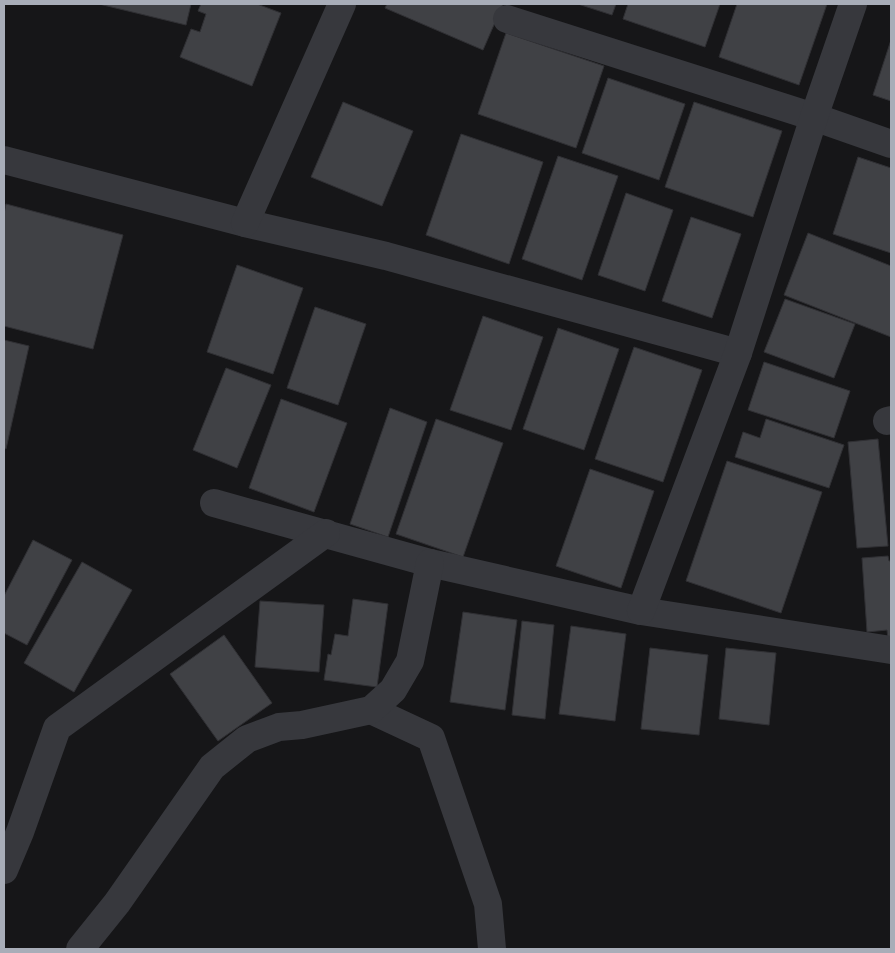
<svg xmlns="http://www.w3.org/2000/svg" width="895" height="953" font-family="'DejaVu Sans',sans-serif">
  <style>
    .building { fill: #404145; stroke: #303034 }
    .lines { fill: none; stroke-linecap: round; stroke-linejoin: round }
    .minor { stroke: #37383d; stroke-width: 28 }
  </style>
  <rect width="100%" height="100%" fill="#161618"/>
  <g class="building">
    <polygon points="99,4 191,4 186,25"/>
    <polygon points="201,4 257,4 281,13 252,86 180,57 191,29 200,32 206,14 198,11"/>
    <polygon points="387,4 503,4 483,50 385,8"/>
    <polygon points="578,4 616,4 612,15"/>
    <polygon points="628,4 720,4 705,47 623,19"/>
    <polygon points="737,4 827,4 799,85 719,57"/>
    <polygon points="506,33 604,66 576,148 478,114"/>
    <polygon points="891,40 891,101 873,95"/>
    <polygon points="608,78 685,104 659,180 582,153"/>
    <polygon points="343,102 413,131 382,206 311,177"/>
    <polygon points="694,102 782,131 753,217 665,187"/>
    <polygon points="461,134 543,162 509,264 426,235"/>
    <polygon points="558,156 618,176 582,280 522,259"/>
    <polygon points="858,157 891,168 891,253 833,234"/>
    <polygon points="626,193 673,210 645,291 598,275"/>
    <polygon points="6,204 123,235 93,349 4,326 4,214"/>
    <polygon points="691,217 741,234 712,318 662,301"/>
    <polygon points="808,233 891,266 891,337 784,295"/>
    <polygon points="237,265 303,288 273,374 207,352"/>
    <polygon points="785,299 855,324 834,378 764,352"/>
    <polygon points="315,307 366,324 338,405 287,388"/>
    <polygon points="483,316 543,337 511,430 450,410"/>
    <polygon points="558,328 619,349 584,450 523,429"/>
    <polygon points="4,340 29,346 6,449 4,448"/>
    <polygon points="634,347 702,370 663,482 595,459"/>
    <polygon points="764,362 850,391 834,438 748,410"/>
    <polygon points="226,368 271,385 237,468 193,450"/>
    <polygon points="281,399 347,423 314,512 249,488"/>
    <polygon points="390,408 427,422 388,537 350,524"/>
    <polygon points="436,419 503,443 463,557 396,534"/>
    <polygon points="766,419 844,445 829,488 735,457 743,432 760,438"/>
    <polygon points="878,439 888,546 857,548 848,442"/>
    <polygon points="727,461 822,492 781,613 686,581"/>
    <polygon points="590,469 654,491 621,588 556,566"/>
    <polygon points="33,540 72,560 27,645 4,633 4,596"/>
    <polygon points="888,556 889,561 891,561 891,639 888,639 887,630 867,632 862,558"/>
    <polygon points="82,562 132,590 74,692 24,663"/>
    <polygon points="353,599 388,604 377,687 324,680 328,654 331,655 335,634 348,636"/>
    <polygon points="260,601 324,605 319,672 255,667"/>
    <polygon points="463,612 517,620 505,710 450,702"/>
    <polygon points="522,621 554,625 545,719 512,715"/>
    <polygon points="571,626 626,634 615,721 559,714"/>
    <polygon points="224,635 272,703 218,741 170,674"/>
    <polygon points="650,648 708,655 699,735 641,729"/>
    <polygon points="726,648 776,653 769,725 719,719"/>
  </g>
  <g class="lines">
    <g class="minor">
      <polyline points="507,19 814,117 891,144"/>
      <polyline points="4,160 245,223 386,256 738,353"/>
      <polyline points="245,223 342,4"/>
      <polyline points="887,421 891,420"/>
      <polyline points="214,503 430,563 641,611 891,650"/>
      <polyline points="641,611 738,353 814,117 853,4"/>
      <polyline points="371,710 431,738 488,904 492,949"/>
      <polyline points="4,870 20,832 57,728 326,533"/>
      <polyline points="80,949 117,903 212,767 247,739 279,727 302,725 371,710 393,690 410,661 430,563"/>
    </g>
  </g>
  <rect width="895" height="953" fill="none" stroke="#a8adb8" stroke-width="10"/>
</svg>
